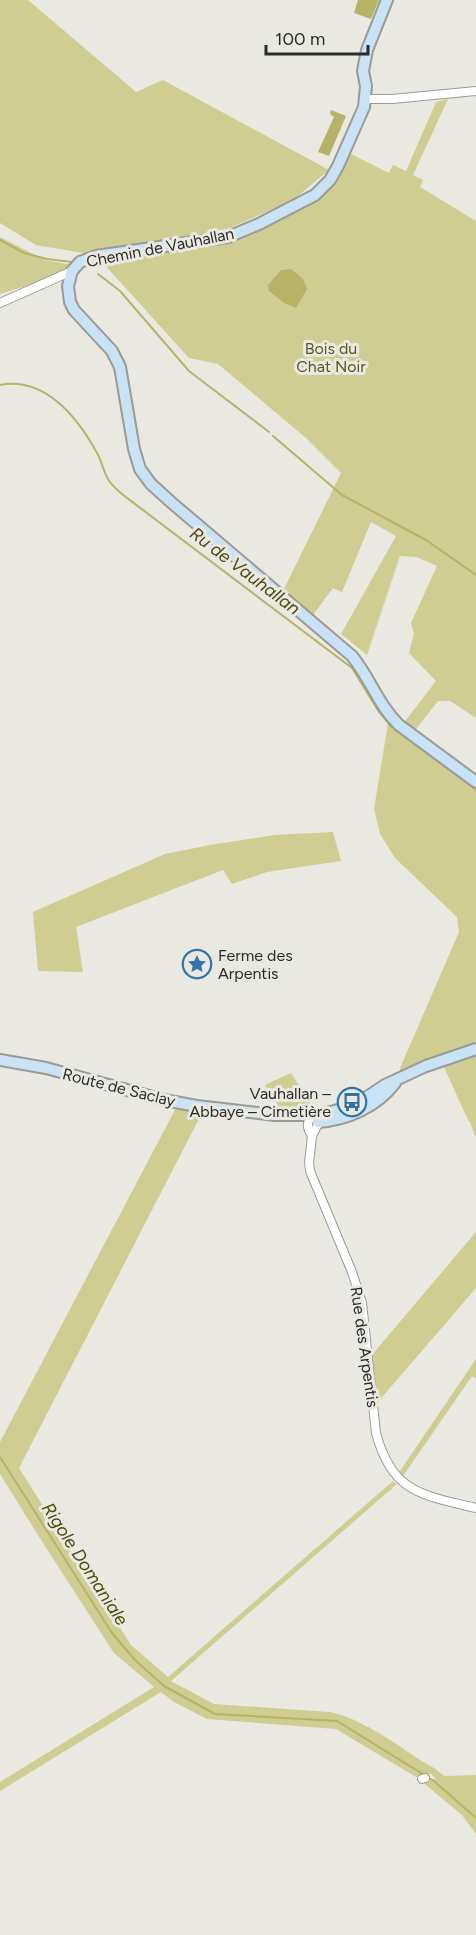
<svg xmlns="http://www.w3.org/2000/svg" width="476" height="1935" font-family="Figtree,sans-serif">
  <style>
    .green { fill: #cfcd92 }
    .water { fill: #b6b367 }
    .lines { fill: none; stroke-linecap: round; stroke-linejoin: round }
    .stream { stroke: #b6b367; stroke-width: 2 }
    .street-casing { stroke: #9b9b95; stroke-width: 10 }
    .secondary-casing { stroke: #9b9b95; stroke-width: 14 }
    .street { stroke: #fff; stroke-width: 8 }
    .secondary { stroke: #cae2f5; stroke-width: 10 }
    .labels { text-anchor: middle; stroke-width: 6; stroke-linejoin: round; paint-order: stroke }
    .street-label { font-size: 16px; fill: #2b2b29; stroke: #e9e9e2 }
    .park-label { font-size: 16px; fill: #5a571f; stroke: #e9e9e2 }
    .poi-label { font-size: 16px; fill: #2b2b29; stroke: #e9e9e2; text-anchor: start }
    .water-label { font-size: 18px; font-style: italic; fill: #4e4b11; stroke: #e9e9e2 }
  </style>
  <rect width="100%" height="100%" fill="#e9e9e2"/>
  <g class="green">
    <polygon points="0,0 28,0 136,92 163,80 329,170 293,200 214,235 170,238 89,254 36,245 0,223"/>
    <polygon points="448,99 413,175 423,180 420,187 476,221 476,718 450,701 438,701 413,733 403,724 436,681 409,653 414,634 411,623 437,566 416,557 400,556 367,655 341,634 396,536 371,522 342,592 333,588 313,615 304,611 282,593 341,473 306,438 218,364 189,358 102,262 220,243 296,211 313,203 329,190 342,172 349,153 389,173 393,165 406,171 436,102"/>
    <polygon points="0,237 45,260 71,265 49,279 0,294"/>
    <polygon points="388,723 476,789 476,1049 400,1073 400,1068 459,932 457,917 395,858 380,834 374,809"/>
    <polygon points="333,832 341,861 267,872 232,884 223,870 76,927 83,972 38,971 33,912 165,854 210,845 274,835"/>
    <polygon points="476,1055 476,1135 475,1136 470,1122 469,1122 443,1065"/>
    <polygon points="291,1073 316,1112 281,1110 265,1085"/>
    <path d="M176,1108L201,1115L19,1468L131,1645L168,1677L393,1481L397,1484L171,1681L214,1704L330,1712C361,1719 391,1740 417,1758C426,1764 436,1768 444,1776L476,1775V1834L462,1815L422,1782L436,1779L431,1774L416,1777L336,1729L207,1719L174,1702L161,1692L0,1791V1782L154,1687L114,1653L41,1540L0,1474V1442Z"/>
    <polygon points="476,1232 476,1288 377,1403 371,1356"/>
    <polygon points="476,1359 476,1379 472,1376 401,1479 398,1474"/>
  </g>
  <g class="water">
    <polygon points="358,0 379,0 371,19 354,13"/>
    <polygon points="331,110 346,116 329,156 318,152 334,117 330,114"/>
    <polygon points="291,269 303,279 307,289 296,308 284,303 269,291 268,285 281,270"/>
  </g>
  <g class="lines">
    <g class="stream">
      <polyline points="0,240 24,253 47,259 72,262"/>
      <polyline points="98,274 120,291 189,371 269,432"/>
      <path d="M0,385C45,376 78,418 97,453C102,461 103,471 108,479C114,490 129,499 139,507L352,668L379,712L392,727L476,789"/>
      <polyline points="273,436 342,495 426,540 476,575"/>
      <polyline points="0,1457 112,1633 135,1660 164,1686 215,1714 337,1721 434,1781 476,1818"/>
    </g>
    <g class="street-casing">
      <g id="street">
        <polyline points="366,99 392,99 476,91"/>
        <polyline points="0,303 72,271"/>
        <path d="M319,1122L312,1136L309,1163L310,1171L352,1272L362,1303L376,1433C392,1493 422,1495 476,1508"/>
        <path d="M312,1136C308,1129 306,1125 310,1118L317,1117"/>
        <polyline points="422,1779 425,1778"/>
      </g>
    </g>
    <g class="secondary-casing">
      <g id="secondary">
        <path d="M387,0L367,50L363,71L366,86L364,107L338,166L330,180L315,195L259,224L228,237L96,256L80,262L72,271L68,286L70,302L74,310L112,351L120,367L134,449L140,469L151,484L172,503L352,656C370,678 379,706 399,725L476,782"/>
        <polyline points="0,1060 46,1068 164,1100 197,1106 275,1115 305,1115 324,1114 355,1105 385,1085 426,1066 476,1049"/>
        <path d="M318,1122C347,1120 377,1107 395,1083"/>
      </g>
    </g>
    <use href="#street" class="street"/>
    <use href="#secondary" class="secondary"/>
  </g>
  <defs>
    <g id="sight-ring" transform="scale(1.5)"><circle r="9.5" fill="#e9e9e2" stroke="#3175aa" stroke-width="1.5"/><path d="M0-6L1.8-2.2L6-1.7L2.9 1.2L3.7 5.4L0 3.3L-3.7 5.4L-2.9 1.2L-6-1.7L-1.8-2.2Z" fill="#3175aa"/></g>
    <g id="bus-ring" transform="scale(1.5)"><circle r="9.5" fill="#e9e9e2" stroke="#3175aa" stroke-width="1.5"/><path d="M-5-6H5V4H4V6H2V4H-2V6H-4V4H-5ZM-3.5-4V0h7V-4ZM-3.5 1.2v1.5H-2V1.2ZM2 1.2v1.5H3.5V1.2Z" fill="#3175aa"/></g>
  </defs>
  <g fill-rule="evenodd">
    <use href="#sight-ring" x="197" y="964"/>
    <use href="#bus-ring" x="352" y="1102"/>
  </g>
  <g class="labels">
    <g class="street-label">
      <text transform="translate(160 247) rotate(-11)" y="6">Chemin de Vauhallan</text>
      <text transform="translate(119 1087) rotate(14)" y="6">Route de Saclay</text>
      <text transform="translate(365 1347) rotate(82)" y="6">Rue des Arpentis</text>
    </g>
    <g class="park-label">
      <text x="331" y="354">Bois du<tspan x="331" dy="18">Chat Noir</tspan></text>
    </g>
    <g class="poi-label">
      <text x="218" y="961">Ferme des<tspan x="218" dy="18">Arpentis</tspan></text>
      <text x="331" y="1099" text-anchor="end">Vauhallan –<tspan x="331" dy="18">Abbaye – Cimetière</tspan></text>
    </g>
    <g class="water-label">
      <text transform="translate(245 571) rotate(37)" y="6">Ru de Vauhallan</text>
      <text transform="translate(85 1564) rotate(57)" y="6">Rigole Domaniale</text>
    </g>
  </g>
  <path d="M266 45v9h102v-9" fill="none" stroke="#2b2b29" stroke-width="3"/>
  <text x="275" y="45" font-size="18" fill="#2b2b29" stroke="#e9e9e2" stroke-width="4.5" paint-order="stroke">100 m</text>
</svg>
